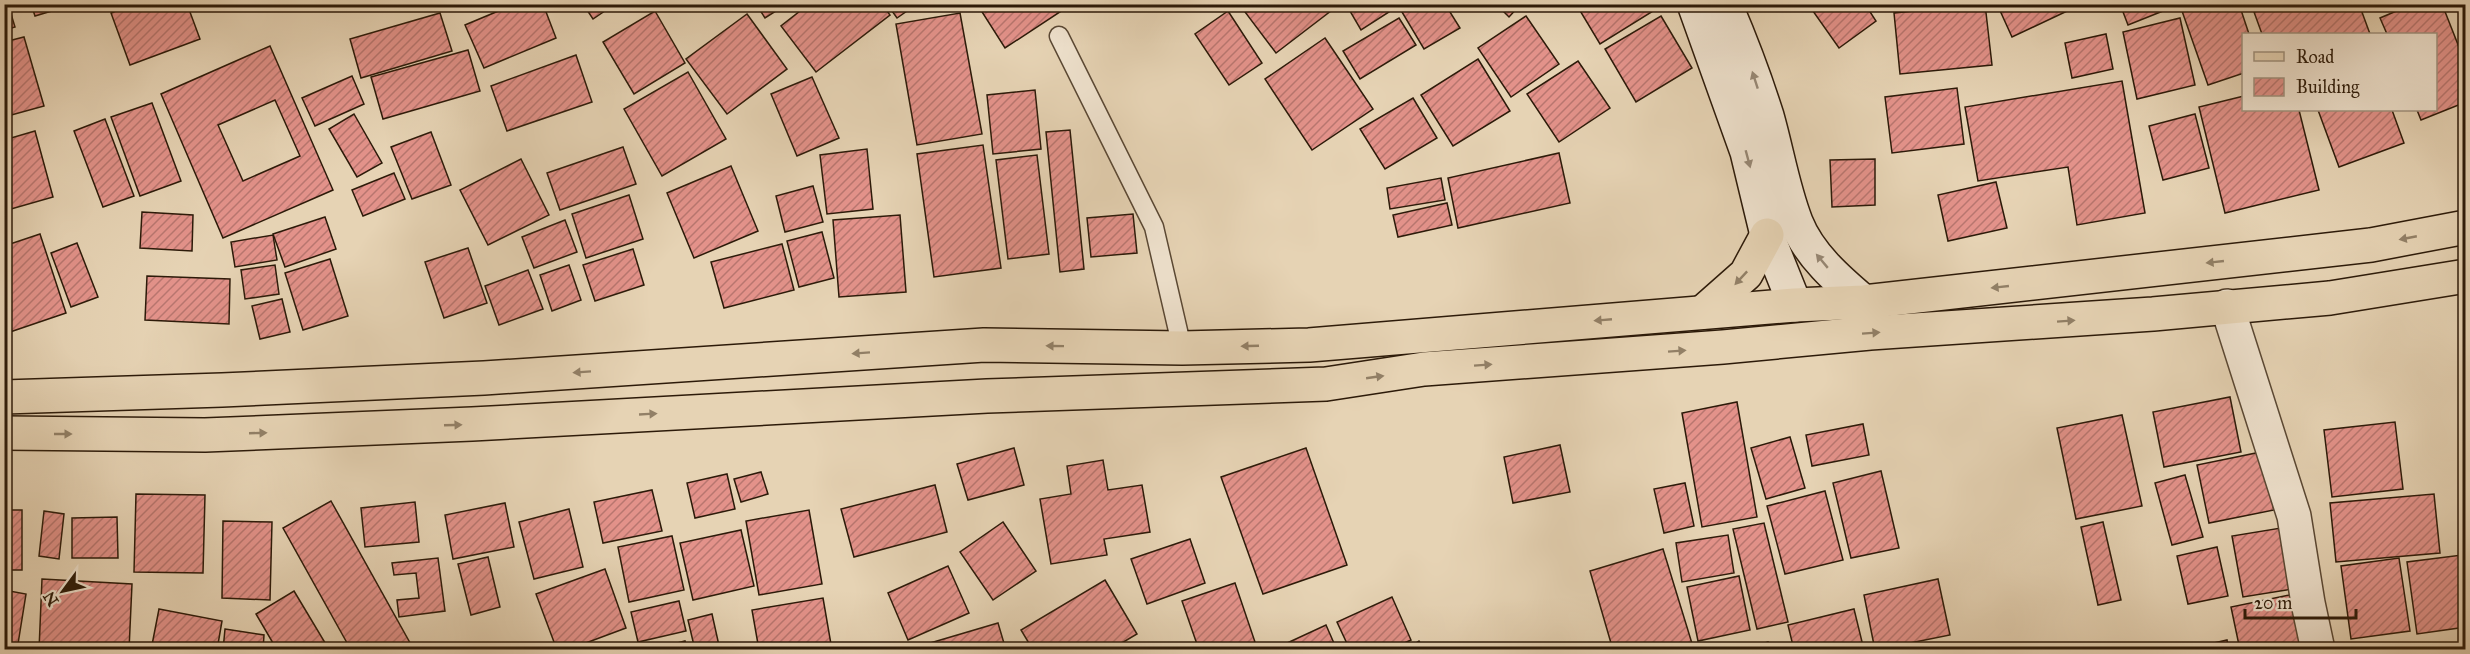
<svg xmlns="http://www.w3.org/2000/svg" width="2470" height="654" font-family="'IM FELL Great Primer',serif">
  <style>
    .building { fill: url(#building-hatch); stroke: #2c1a09; stroke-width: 1.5; fill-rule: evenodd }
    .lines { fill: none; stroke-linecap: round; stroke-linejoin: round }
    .lane-casing { stroke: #5a4834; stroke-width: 21 }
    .street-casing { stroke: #5a4834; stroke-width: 36 }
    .secondary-casing { stroke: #2c1a09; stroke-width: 36 }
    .primary-casing { stroke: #2c1a09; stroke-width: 36 }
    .lane { stroke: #efe2ce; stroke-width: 18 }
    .street { stroke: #efe2ce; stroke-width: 33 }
    .secondary { stroke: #efe2ce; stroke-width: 33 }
    .primary { stroke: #e6d3b4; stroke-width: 33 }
    .oneway { fill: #978875 }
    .oneway2 { fill: #928067 }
  </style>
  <defs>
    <pattern id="building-hatch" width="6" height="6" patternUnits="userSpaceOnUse" patternTransform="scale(1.5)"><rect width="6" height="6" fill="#e3928a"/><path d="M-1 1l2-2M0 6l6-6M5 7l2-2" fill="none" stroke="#b8766f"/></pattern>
  </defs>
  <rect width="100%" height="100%" fill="#e6d3b4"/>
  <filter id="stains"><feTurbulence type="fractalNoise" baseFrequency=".00333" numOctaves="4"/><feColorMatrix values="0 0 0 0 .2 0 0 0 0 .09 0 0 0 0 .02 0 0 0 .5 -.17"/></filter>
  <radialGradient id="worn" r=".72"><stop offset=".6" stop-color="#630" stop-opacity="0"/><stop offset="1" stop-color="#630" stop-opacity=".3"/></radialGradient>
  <g class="building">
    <polygon points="4,4 8,4 15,27 4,30"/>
    <polygon points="31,4 75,4 35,16"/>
    <polygon points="134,4 187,4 200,39 130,65 111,13"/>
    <polygon points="515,4 543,4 556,38 484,68 465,25"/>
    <polygon points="583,4 615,4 593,19"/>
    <polygon points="756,4 787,4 765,18"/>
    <polygon points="809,4 882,4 890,15 816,72 781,26"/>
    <polygon points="887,4 917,4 897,18"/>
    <polygon points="977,4 1072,4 1005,48"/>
    <polygon points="1255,4 1340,4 1276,53 1245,12"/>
    <polygon points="1350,4 1385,4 1389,12 1361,30 1347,6"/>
    <polygon points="1404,4 1445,4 1460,28 1424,49 1399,7"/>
    <polygon points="1496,4 1521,4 1509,17"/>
    <polygon points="1576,4 1656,4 1658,8 1600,44"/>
    <polygon points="1808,4 1865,4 1876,21 1839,48"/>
    <polygon points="1985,4 1992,65 1900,74 1894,13"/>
    <polygon points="1997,4 2082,4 2012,37"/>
    <polygon points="2120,4 2161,4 2163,11 2128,25"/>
    <polygon points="2202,4 2239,4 2249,34 2244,34 2244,73 2208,85 2182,11"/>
    <polygon points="2275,4 2359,4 2370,34 2262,34 2254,12"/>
    <polygon points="2413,4 2442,4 2466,65 2466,102 2421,120 2417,110 2436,110 2436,34 2387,34 2380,18"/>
    <polygon points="655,11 685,63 634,94 603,42"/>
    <polygon points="1228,11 1262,63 1229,85 1195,34"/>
    <polygon points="440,13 452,51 361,78 350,39"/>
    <polygon points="960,13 982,134 917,145 896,24"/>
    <polygon points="747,14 787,69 727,114 686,59"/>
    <polygon points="1526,16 1559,64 1511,97 1478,48"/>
    <polygon points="1661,16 1692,68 1636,102 1605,49"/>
    <polygon points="1399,18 1416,45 1360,79 1343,51"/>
    <polygon points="2180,18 2195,85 2137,99 2123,32"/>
    <polygon points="2106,34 2113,69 2072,78 2065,43"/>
    <polygon points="24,37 44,106 4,117 4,42"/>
    <polygon points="1325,38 1373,109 1312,150 1265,79"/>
    <path d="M270,46L333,190L223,238L161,94ZM275,100L300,156L243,181L218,125Z"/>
    <polygon points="468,50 480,91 383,119 371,77"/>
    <polygon points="576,55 592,102 507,131 491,86"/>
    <polygon points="1478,59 1510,111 1453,146 1421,95"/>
    <polygon points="1578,61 1610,108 1559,142 1527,94"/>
    <polygon points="688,72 726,139 662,176 624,109"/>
    <polygon points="352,76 364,104 315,126 302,98"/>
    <polygon points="812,77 839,138 797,156 771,94"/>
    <polygon points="2122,81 2145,213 2077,225 2068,167 1978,181 1965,107"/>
    <polygon points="1957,88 1964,144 1892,153 1885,97"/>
    <polygon points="1035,90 1041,149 993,154 987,95"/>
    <polygon points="2244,96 2244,110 2299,110 2319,190 2225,213 2199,107"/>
    <polygon points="1413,98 1437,138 1385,169 1360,129"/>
    <polygon points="152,103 181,181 140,196 111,117"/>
    <polygon points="2318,110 2392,110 2404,143 2339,167"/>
    <polygon points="354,114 382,163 357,177 329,129"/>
    <polygon points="2195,114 2209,168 2163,180 2149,126"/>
    <polygon points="105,119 134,196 103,207 74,131"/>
    <polygon points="1070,130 1084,269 1060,272 1046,132"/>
    <polygon points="35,131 53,197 4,211 4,140"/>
    <polygon points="431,132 451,185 412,199 391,147"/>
    <polygon points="983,145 1001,268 934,277 917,154"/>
    <polygon points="623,147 636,184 560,210 547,173"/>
    <polygon points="867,149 873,209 827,214 820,155"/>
    <polygon points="1559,153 1570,203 1458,228 1448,178"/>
    <polygon points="1037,155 1049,254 1008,259 996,160"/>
    <polygon points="521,159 549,215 488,245 460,190"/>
    <polygon points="1875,159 1875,205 1832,207 1830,160"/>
    <polygon points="731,166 758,231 694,258 667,193"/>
    <polygon points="394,173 405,199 363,216 352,190"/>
    <polygon points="1441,178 1445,200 1390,209 1387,188"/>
    <polygon points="1996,182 2007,228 1948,241 1938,195"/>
    <polygon points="813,186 823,222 785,232 776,196"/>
    <polygon points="629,195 643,239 586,258 572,214"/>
    <polygon points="1447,203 1452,225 1398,237 1393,215"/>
    <polygon points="142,212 193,215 192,251 140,248"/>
    <polygon points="1133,214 1137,253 1091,257 1087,218"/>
    <polygon points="900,215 906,292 839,297 833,220"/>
    <polygon points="325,217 336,249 285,267 273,234"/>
    <polygon points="565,220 577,252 534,268 522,237"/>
    <polygon points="822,232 834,278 799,287 787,241"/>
    <polygon points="40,234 66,313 10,332 4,316 4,246"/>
    <polygon points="273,235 277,260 235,267 231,242"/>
    <polygon points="77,243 98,297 71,307 51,253"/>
    <polygon points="782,244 794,290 724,308 711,262"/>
    <polygon points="468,248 487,303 444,318 425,262"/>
    <polygon points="633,249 644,285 595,301 583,265"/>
    <polygon points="330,259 348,316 303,330 285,273"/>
    <polygon points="275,265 279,294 245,299 241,270"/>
    <polygon points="569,265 581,300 552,311 540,275"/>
    <polygon points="528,270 543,309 499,325 485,286"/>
    <polygon points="147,276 230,279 229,324 145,320"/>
    <polygon points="282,299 290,332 260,339 252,306"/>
    <polygon points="2230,397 2241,452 2164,467 2153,412"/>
    <polygon points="1737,402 1757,517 1702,527 1682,413"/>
    <polygon points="2122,415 2142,506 2076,519 2057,428"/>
    <polygon points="2395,422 2403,489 2332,497 2324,430"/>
    <polygon points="1863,424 1869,455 1812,466 1806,435"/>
    <polygon points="1790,437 1805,488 1766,499 1751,448"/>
    <polygon points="1560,445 1570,492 1513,503 1504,457"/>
    <polygon points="1014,448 1024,485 968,500 957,464"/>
    <polygon points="1306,448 1347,565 1263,594 1221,477"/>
    <polygon points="2261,452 2274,510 2209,523 2197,465"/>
    <polygon points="1103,460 1108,490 1142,485 1150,532 1104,539 1107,555 1051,564 1040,499 1071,494 1067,466"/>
    <polygon points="1881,471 1899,548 1851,558 1833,483"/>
    <polygon points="761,472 768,494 741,502 734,479"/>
    <polygon points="727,474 735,509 695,518 687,483"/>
    <polygon points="2185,475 2203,537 2172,545 2155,483"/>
    <polygon points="1685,483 1694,526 1664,533 1654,489"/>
    <polygon points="935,485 947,532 854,557 841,509"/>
    <polygon points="652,490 662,531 603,543 594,502"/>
    <polygon points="1825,491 1843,560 1785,574 1767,506"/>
    <polygon points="136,494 205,495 203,573 134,572"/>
    <polygon points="2434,494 2440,553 2336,562 2330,503"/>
    <polygon points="331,501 414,650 351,650 283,528"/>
    <polygon points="415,502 419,542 365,547 361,508"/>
    <polygon points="505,503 514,547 453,559 445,515"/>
    <polygon points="569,509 583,567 534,579 519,522"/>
    <rect x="4" y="510" width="18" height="60"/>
    <polygon points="809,510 822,584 759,595 746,521"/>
    <polygon points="44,511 64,514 59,559 39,556"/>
    <polygon points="117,517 118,558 72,558 72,518"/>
    <polygon points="223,521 272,522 270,600 222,598"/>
    <polygon points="1003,522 1036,571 993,600 960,552"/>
    <polygon points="2103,522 2121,600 2098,605 2081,527"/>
    <polygon points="1764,523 1788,622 1757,629 1733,529"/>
    <polygon points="2287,527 2298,588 2243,597 2232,536"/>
    <polygon points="741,530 754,586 693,600 680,543"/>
    <polygon points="1728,535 1734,573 1682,582 1676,543"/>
    <polygon points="672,536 684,590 629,602 618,547"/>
    <polygon points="1190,539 1205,583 1147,604 1131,559"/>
    <polygon points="2217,547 2228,596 2188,604 2177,556"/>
    <polygon points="1663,549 1694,650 1613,650 1590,571"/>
    <polygon points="2462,555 2466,582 2466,627 2417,634 2407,562"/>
    <polygon points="488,557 500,607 471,615 458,564"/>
    <polygon points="438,558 445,611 399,617 397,600 419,598 416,573 394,575 392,563"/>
    <polygon points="2399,558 2410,631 2351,639 2341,566"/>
    <polygon points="948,566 969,613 908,640 888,593"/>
    <polygon points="605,569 626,628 567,650 557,650 536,594"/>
    <polygon points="1739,576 1750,630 1698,641 1687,587"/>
    <polygon points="42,579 132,584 129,650 39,650"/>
    <polygon points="1938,579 1950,635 1875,650 1864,595"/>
    <polygon points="1105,580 1137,634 1110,650 1033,650 1021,630"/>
    <polygon points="1235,583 1255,642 1235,650 1199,650 1182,601"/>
    <polygon points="4,590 26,594 17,650 4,650"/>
    <polygon points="294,591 327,646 321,650 277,650 256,614"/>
    <polygon points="2299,593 2310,650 2240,650 2231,607"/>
    <polygon points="1392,597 1411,640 1389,650 1350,650 1337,622"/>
    <polygon points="823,598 832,650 759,650 752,610"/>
    <polygon points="679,601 686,631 638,642 631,612"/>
    <polygon points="159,609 222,621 217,650 151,650"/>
    <polygon points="1854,609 1864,650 1794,650 1788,625"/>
    <polygon points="712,614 720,650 695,650 688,620"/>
    <polygon points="998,623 1006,650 922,650 920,646"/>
    <polygon points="1326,625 1337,650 1272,650"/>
    <polygon points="225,629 264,635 263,650 223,650"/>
    <polygon points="2227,640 2229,650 2184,650"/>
    <polygon points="685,641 688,650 660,650 659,648"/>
    <polygon points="1419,641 1424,650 1405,650"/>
    <polygon points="1768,642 1770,650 1742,650"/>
    <polygon points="1937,643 1938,650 1904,650"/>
  </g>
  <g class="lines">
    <g class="lane-casing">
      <polyline id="lane" points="1059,36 1154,227 1182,348"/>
    </g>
    <g class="street-casing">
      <polyline id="street" points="2227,306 2294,516 2308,603 2318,650"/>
    </g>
    <g class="secondary-casing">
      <g id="secondary">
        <polyline points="1694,4 1747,152 1767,235 1795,305"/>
        <path d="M1725,4C1741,41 1755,78 1767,116C1777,151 1783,189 1796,222C1809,255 1838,280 1864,302"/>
      </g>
    </g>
    <g class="primary-casing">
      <g id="primary">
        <polyline points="1703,312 1746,274 1767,235"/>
        <polyline points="4,397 222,390 484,378 984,345 1182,348 1309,345 1795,305 1864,302 2371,245 2466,227"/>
        <polyline points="4,433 205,435 472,424 987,396 1326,384 1424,369 1723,347 1870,333 2153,314 2330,298 2466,276"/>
      </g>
    </g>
    <use href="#lane" class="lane"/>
    <use href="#street" class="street"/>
    <use href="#secondary" class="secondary"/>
    <use href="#primary" class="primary"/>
  </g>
  <defs><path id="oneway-solid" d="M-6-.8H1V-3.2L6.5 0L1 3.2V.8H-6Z" transform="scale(1.5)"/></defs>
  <g class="oneway">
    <use href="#oneway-solid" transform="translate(1755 80) rotate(-108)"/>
    <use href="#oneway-solid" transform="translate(1748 159) rotate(75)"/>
    <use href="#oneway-solid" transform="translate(1822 261) rotate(-130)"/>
  </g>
  <g class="oneway2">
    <use href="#oneway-solid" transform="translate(2408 238) rotate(169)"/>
    <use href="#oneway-solid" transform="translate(2215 262) rotate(174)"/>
    <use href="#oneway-solid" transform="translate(1741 278) rotate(133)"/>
    <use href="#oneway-solid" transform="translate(2000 287) rotate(174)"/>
    <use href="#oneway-solid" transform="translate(1603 320) rotate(175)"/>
    <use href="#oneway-solid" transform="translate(2066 321) rotate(-4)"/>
    <use href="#oneway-solid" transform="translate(1871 333) rotate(-4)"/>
    <use href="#oneway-solid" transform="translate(1055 346) rotate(-179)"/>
    <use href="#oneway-solid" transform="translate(1250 346) rotate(178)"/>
    <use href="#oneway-solid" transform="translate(1677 351) rotate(-4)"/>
    <use href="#oneway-solid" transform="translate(861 353) rotate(176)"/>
    <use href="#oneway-solid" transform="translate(1483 365) rotate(-4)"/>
    <use href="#oneway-solid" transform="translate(582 372) rotate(176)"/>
    <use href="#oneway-solid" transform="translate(1375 377) rotate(-8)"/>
    <use href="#oneway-solid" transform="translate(648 414) rotate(-3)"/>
    <use href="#oneway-solid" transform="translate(453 425) rotate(-2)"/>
    <use href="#oneway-solid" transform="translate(258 433) rotate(-2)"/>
    <use href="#oneway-solid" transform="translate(63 434)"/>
  </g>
  <rect width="2470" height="654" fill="none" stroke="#e6d3b4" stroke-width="24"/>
  <rect x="6" y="6" width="2458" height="642" fill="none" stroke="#2c1a09" stroke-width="3"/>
  <rect x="12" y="12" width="2446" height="630" fill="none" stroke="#2c1a09" stroke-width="1.5"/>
  <rect x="2242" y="33" width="195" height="78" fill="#efe2ce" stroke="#a1927f" stroke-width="1.5"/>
  <rect x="2254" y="52" width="30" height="9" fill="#e6d3b4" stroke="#a1927f" stroke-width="1.5"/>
  <text x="2296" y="63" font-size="18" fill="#2c1a09">Road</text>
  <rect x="2254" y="78" width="30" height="18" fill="url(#building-hatch)" stroke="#a1927f" stroke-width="1.5"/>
  <text x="2296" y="93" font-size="18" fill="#2c1a09">Building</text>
  <g transform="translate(63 591) rotate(237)" stroke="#efe2ce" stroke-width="4.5" paint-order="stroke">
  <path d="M0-4.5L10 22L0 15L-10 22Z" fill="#2c1a09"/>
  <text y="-9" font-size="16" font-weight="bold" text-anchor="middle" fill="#2c1a09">N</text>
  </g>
  <path d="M2245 609v9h111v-9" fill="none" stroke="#2c1a09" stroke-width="3"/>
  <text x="2254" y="609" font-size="18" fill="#2c1a09" stroke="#efe2ce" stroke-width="4.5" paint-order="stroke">20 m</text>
  <rect width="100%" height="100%" filter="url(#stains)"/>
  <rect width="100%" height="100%" fill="url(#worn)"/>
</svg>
